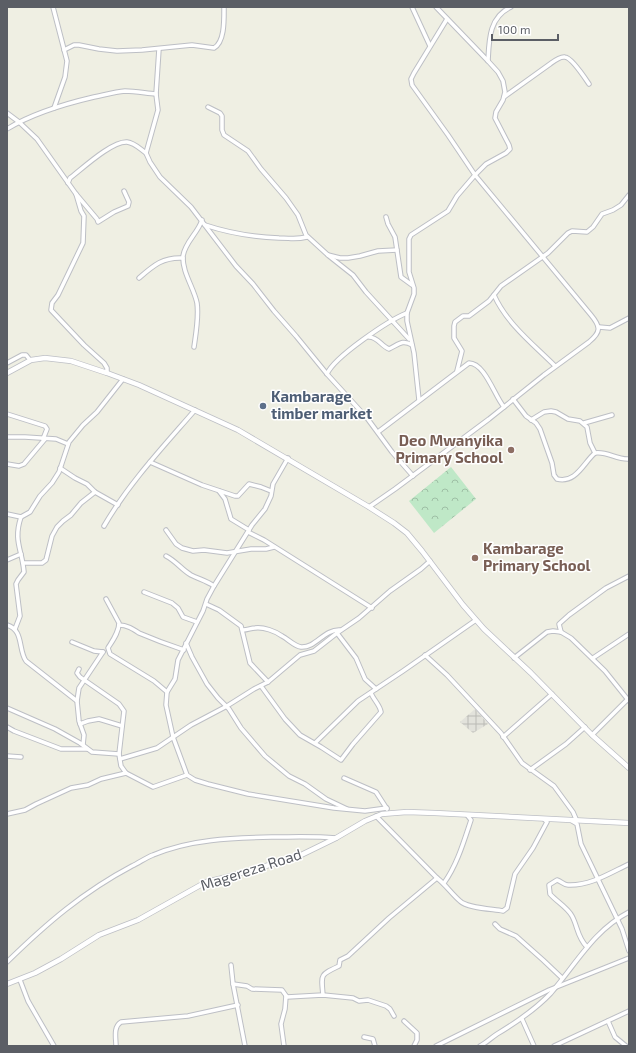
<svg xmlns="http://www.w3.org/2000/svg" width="636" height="1053" font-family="'Exo 2',sans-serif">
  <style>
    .industrial { fill: url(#industrial-grid) }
    .forest { fill: url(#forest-crowns) }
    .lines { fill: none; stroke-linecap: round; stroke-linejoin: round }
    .minor-casing { stroke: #bdbfc5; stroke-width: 5.5 }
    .tertiary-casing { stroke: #bdbfc5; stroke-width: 6 }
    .minor { stroke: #fff; stroke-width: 3.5 }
    .tertiary { stroke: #fff; stroke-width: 4.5 }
    .service-dot { fill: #5c6f8a; stroke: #fff; stroke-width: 1.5 }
    .education-dot { fill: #8d6e63; stroke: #fff; stroke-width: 1.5 }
    .labels { text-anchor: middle; stroke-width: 3; stroke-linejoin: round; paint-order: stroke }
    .service-label { font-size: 15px; font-weight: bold; fill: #4e5e75; stroke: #fff; text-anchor: start }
    .education-label { font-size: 15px; font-weight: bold; fill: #785e54; stroke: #fff; text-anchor: end }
    .street-label { font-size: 15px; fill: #5b5e65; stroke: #fff }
  </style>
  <defs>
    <pattern id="industrial-grid" width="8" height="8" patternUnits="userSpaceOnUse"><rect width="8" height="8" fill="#e2e2db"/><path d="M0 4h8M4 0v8" fill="none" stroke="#babab5"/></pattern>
    <pattern id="forest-crowns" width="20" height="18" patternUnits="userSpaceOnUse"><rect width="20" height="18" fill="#bfe8c7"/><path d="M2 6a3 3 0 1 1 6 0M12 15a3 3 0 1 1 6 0" fill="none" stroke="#9ebfa5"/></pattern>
  </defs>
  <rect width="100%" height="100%" fill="#efefe3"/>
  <polygon class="industrial" points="475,709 488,724 473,733 460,722"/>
  <polygon class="forest" points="451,467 476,499 434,533 409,501"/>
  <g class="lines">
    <g class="minor-casing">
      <g id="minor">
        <polyline points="53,7 67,61 65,77 54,108"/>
        <polyline points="412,7 430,46"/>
        <polyline points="159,49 156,94 158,110 146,153 150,162 160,177 191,207 236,266 253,284 274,311 296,336 327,374 367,418 392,452 413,476"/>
        <path d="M64,50L74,45H79L99,49L117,51L142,50L192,45L214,48C225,42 224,19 224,7"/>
        <path d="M488,61C489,40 489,17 511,7"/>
        <path d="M504,97L550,64C554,61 560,56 565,57C572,58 585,78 589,84"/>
        <polyline points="208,107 220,113 222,116 222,130 224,135 248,151 261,169 286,198 298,215 306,235 329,256 353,275 366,292 409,339"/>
        <polyline points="7,113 19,122 37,139 76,194 97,219 98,222 114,212 128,206 129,202 124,191"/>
        <path d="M7,129C33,113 64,104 94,97C104,95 115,92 125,91C135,91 145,93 156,94"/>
        <path d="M68,183L70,178C83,168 112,141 127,142C135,143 140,149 146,153"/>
        <polyline points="76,194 81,211 84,216 83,243 58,295 52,303 51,310 84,345 104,363 107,368 107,373"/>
        <polyline points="386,217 388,224 395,237 401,277 412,285"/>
        <path d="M205,225C229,233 253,237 279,238C291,238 295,240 307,237"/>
        <polyline points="328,255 340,258 348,258 360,256 378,251 397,250"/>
        <path d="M139,278C154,265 163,257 183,258"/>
        <path d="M494,295C507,324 533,344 555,366"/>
        <polyline points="599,327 610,328 629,318"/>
        <path d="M369,337C378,337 381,346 389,349C398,345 402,339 412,345"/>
        <path d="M194,347C196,333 199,317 197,303C194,288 182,272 183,256C185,242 198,233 202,220"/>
        <polyline points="7,363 22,355 26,355 30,360"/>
        <polyline points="457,371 462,351 454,338 454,326 455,322 463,316 469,316 489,301 501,286 548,253 568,233 572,231 587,232 593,227 602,214 613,210 621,205 629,195"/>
        <path d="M327,374C334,357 389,320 407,313"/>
        <path d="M513,399L526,416L536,423L540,429L552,463L554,475L557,479C576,484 584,462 595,453C607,451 617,460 629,459"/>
        <polyline points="419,400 414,353 407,321 407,313 414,294 414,288 409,272 409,239 411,235 448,211 457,196 475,175 448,135 412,85 411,79 414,73 447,19"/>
        <polyline points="7,414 45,426 47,429 43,439"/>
        <polyline points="531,420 544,412 551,411 556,412 568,419 580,421 587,427 590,443 595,453"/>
        <polyline points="584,423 612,415"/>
        <path d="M378,432L469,363C485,363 495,397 504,407"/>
        <polyline points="7,437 25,437 56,439 68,444"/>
        <polyline points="288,458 273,484 271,496 265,509 252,525 214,586 207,599 203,611 178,660 175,679 167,692 166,705 173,737 187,775 195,780 208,784 248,794 334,808 365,811 387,808"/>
        <polyline points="150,462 202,485 235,496 238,496 249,484 261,487 271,491"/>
        <polyline points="7,464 19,466 24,464 45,439"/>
        <polyline points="60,468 75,478 87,484 95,492 118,505"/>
        <polyline points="219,491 225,499 231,519 249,530"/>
        <path d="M369,507L395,489L489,419L544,375L589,342C601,332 601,327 591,315L475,175L486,164L506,153L510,149L509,145L495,118L496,112L503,100L505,92L503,81L498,72L488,61L436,7"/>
        <polyline points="7,514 21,517 30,512 40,496 52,483 59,472 69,442 83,425 97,412 123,379"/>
        <path d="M104,526C129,483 163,447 195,410"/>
        <polyline points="166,530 176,544 182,548 193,551 204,550 227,553 251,549 266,549 274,547"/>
        <polyline points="248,532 264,540 372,608"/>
        <path d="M166,556C176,561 182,570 191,575C199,579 207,581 214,586"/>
        <polyline points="7,560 21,554"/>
        <polyline points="23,563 42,563 46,560 52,536 57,527 63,521 71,515 81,503 95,492"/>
        <polyline points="144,592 172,603 178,608 183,617 197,622"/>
        <path d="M106,599L119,623C119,632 113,640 108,648L110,654L154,681L167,692"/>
        <polyline points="206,604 219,610 241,626 250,663 268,682"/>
        <path d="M7,625C24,630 18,650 26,661L77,701L79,721L84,735L83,745"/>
        <path d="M119,625C127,625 133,629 139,633C153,639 169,645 184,650"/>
        <path d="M15,629L20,616L16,584L18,580L24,572C22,549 13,541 21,517"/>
        <path d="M243,630C248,630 251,628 255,628C264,627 275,631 282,636C288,639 294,646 301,647C316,648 324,629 340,630"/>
        <polyline points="561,632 559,624 569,615 606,588 629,576"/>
        <polyline points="337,633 356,658 365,679 376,689"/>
        <polyline points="72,642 94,651 103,652"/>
        <polyline points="186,643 192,657 207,684 218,698 229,709 241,728 265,756 289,776 305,784 326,799 347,809"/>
        <polyline points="425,655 447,675 501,733 522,763 554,786 573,812 576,819 572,821 577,824 581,844 622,929 629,951"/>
        <polyline points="514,658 547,632 553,631 561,632 571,638 605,671 629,701"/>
        <polyline points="593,658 629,634"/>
        <polyline points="79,669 77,673 80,677 119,704 124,711 119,754 121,766 126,773 153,787 187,775"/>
        <path d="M261,686L285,719L300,735L321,747L341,760L353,744L381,712C380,705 373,699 371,693"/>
        <polyline points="77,701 79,688 103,652"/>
        <polyline points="7,708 55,729 80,743 92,752 119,754"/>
        <polyline points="80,724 88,721 99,719 122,726"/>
        <polyline points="7,727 14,731 61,749 87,749"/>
        <polyline points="592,735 628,699"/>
        <polyline points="503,737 552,694"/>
        <polyline points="315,743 358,701 403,671 476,620"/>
        <polyline points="7,756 21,757"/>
        <polyline points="120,759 157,748 191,725 227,706 254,689 268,682 300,655 314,651 337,633 359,618 390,591 421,569 430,561"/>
        <polyline points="530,770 566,744 585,727"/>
        <polyline points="344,778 376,792 387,809"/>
        <polyline points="7,814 25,810 36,804 71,788 88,785 101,779 126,773"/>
        <path d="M376,816L437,878C446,885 451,893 460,901C467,908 492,909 503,911L507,908L515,874L533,848L547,822L544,819"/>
        <path d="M444,883C457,865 464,841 471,820L467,815"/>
        <polyline points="495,924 500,929 516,936 543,960 562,978"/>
        <path d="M587,947C577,937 578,927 572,916C567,907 557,902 550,894L549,885L557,880C561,881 564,885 568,885C590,886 610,873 629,864"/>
        <path d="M7,962C47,923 83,892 132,866C139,863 145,858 153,855C190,839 232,838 272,837C293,837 314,836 336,838"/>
        <polyline points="231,965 233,984 245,1046"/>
        <polyline points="20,980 28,1001 54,1046"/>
        <polyline points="233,984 247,986 252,989 282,990 287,997 323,995 353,998 359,1001 368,1000 386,1006 390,1009 394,1016"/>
        <path d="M323,995C321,974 320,975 339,966L340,960L348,956L389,918L437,878"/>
        <polyline points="522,1019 534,1046"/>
        <polyline points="404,1021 417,1033 417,1040 414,1046"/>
        <polyline points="608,1021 615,1037 626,1046"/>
        <polyline points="364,1037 373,1039 375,1046"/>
        <path d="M116,1046C116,1038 113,1027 121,1022L188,1016L238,1005"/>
        <polyline points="284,1046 281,1024 285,1009 286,996"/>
        <polyline points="436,1046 549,990 629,958"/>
        <path d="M480,1046C486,1043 491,1038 497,1034C517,1022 535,1010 551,993C576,964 594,930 629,912"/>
        <polyline points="554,1046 629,1011"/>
      </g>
    </g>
    <g class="tertiary-casing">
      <g id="tertiary">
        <polyline points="7,373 31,360 45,358 71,361 107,373 139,385 238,430 369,507 394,523 407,533 422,551 463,605 484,629 531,673 592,735 629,768"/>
        <polyline points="7,984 35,973 61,959 99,935 138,920 206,882 227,877 297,857 336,838 365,821 382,814 407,812 435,813 629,823"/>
      </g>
    </g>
    <use href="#minor" class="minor"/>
    <use href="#tertiary" class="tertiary"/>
  </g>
  <circle class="service-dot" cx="263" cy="406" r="4"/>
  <g class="education-dot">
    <circle cx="511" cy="450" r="4"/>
    <circle cx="475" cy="558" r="4"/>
  </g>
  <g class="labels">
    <g class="service-label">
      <text x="271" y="402">Kambarage<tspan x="271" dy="17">timber market</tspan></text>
    </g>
    <g class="education-label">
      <text x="503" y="446">Deo Mwanyika<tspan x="503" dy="17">Primary School</tspan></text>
      <text x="483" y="554" text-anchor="start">Kambarage<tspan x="483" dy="17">Primary School</tspan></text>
    </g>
    <g class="street-label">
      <text transform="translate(251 870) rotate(-18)" y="5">Magereza Road</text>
    </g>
  </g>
  <rect width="636" height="1053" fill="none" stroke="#5b5e65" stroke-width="16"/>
  <path d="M492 34v6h66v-6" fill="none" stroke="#5b5e65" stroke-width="2"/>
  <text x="498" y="34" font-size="12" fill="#5b5e65" stroke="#ffffff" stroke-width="3" paint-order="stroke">100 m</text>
</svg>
